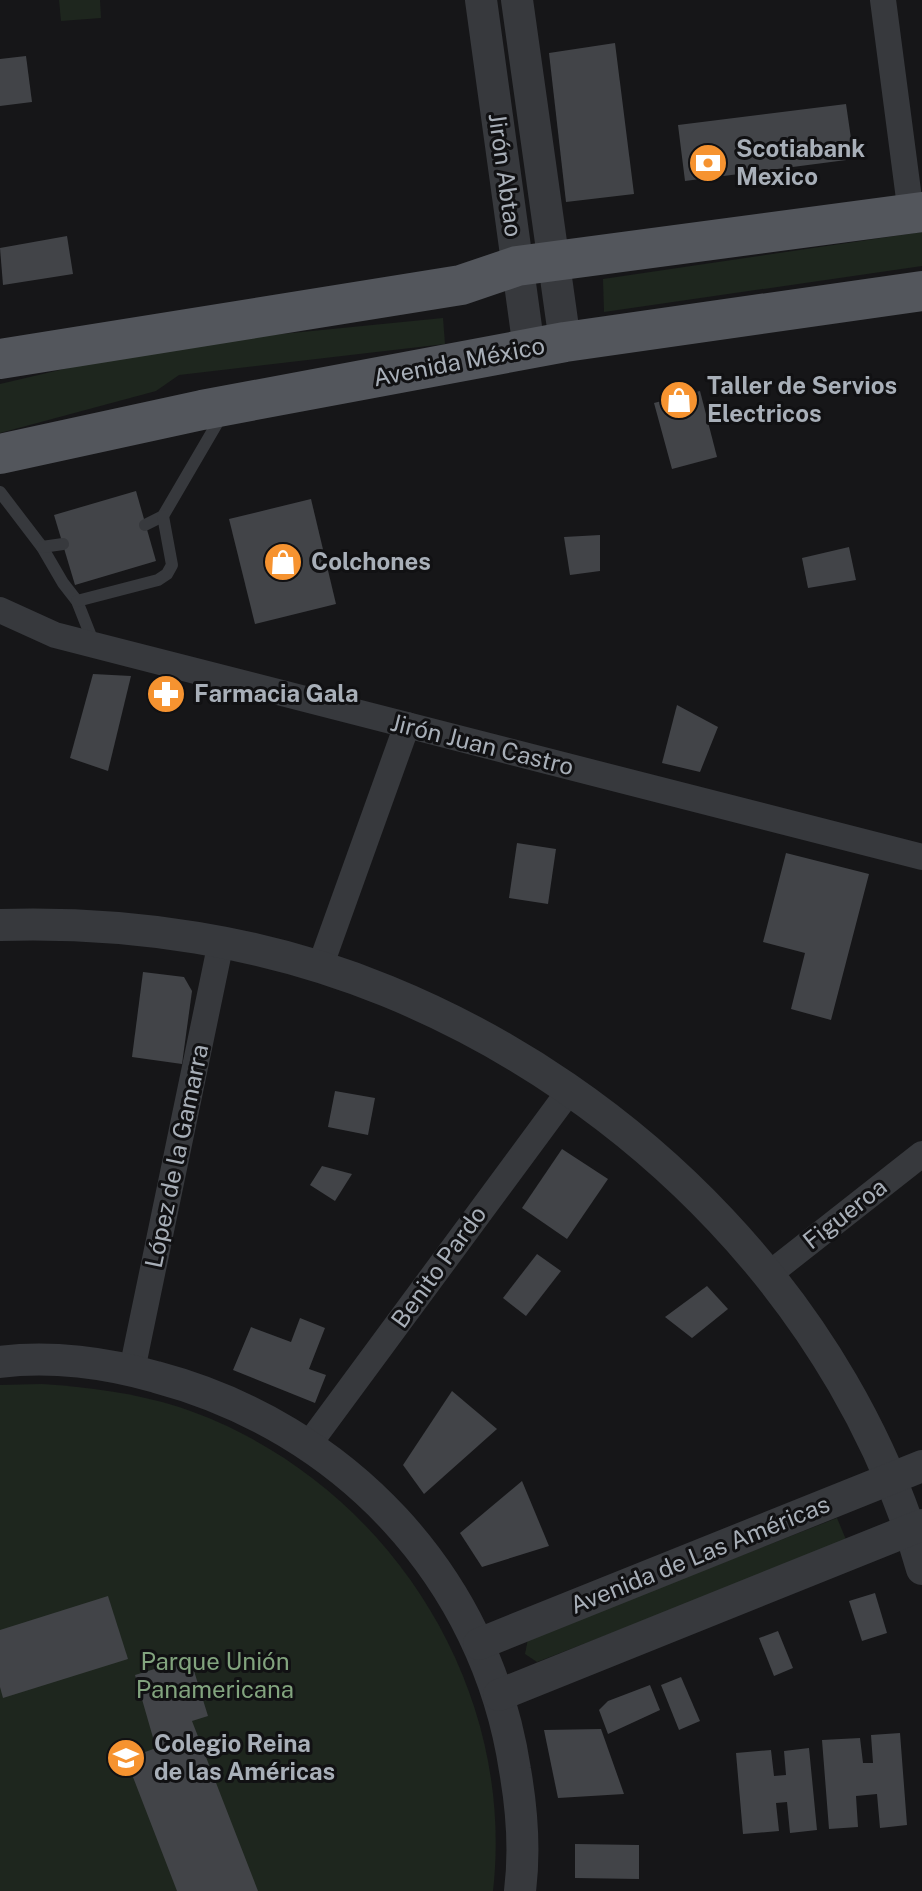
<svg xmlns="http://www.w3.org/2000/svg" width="922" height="1891" font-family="'Public Sans',sans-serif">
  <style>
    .green { fill: #1e261e }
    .building { fill: #424448 }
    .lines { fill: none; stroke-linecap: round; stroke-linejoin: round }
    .service { stroke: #37393d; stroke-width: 12 }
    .minor { stroke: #37393d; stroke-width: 26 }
    .tertiary { stroke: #37393d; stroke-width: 32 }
    .primary { stroke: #53565c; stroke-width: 40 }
    .labels { text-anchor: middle; stroke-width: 6; stroke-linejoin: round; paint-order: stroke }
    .poi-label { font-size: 24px; font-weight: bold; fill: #a8afb8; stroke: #111113; text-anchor: start }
    .street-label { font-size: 24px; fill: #a8afb8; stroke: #111113 }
    .park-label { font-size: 24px; fill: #82a47e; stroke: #111113 }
  </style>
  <rect width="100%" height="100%" fill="#161618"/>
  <g class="green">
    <polygon points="59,0 100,0 101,18 61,21"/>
    <polygon points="922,232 922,266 604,312 603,279"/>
    <polygon points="443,318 445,344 179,375 156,391 0,433 0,384 162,346"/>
    <path d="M42,1384C89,1387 134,1393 179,1407C380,1474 517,1679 493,1891H0V1385Z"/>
    <polygon points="837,1518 847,1542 537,1662 525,1654 528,1639"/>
  </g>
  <g class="building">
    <polygon points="615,43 634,194 566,202 549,53"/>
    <polygon points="26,56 32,102 0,106 0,59"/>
    <polygon points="846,104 854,159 685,181 678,125"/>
    <polygon points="67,236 73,274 3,285 0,248"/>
    <polygon points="700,391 717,457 672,469 654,403"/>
    <polygon points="136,491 156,561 75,585 54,515"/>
    <polygon points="311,499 336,604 255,624 229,519"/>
    <polygon points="600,535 600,571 570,575 564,537"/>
    <polygon points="849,547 856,580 808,588 802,558"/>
    <polygon points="93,674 131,676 108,771 70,758"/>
    <polygon points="677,705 718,727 700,772 662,763"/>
    <polygon points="517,843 556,849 548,904 509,898"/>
    <polygon points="786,853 869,874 831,1020 791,1009 805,953 763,942"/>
    <polygon points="143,972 184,977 192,991 182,1064 132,1057"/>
    <polygon points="335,1091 375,1098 368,1135 328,1127"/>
    <polygon points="562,1149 608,1179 567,1239 522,1208"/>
    <polygon points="322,1166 352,1174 335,1201 310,1185"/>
    <polygon points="537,1254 561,1271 526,1316 503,1298"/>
    <polygon points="707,1286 728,1309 692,1338 665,1317"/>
    <polygon points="300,1318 325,1328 309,1369 326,1375 315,1403 233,1370 251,1327 291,1342"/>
    <polygon points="452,1391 497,1429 424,1494 403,1465"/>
    <polygon points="522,1481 549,1546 482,1567 460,1533"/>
    <polygon points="875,1593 887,1633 862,1641 849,1601"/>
    <polygon points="108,1596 128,1659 3,1698 0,1687 0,1630"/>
    <polygon points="778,1631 793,1668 774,1676 759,1638"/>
    <polygon points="190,1658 208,1716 192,1721 258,1891 177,1891 126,1759 156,1748 135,1675"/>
    <polygon points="681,1677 700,1721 679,1730 661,1685"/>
    <polygon points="650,1685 660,1710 608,1734 599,1710 608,1701"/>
    <polygon points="601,1729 624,1794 558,1798 544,1730"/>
    <polygon points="900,1733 907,1825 880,1828 877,1794 856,1796 858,1827 829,1829 822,1740 860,1738 863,1763 873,1763 871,1735"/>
    <polygon points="809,1748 817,1830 790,1833 787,1802 776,1803 779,1831 743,1834 736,1753 771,1750 774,1776 786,1775 784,1751"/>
    <polygon points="575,1844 639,1845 639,1879 575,1878"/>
  </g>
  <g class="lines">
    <g class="service">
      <polyline points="0,492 42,547 63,583 77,601 94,644"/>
      <polyline points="145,525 163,516 222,415"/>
      <polyline points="42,547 63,544"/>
      <polyline points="77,601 158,580 167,574 172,565 163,516"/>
    </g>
    <g class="minor">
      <polyline points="883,0 911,214"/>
      <polyline points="0,610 55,635 922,857"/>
      <polyline points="320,967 407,725"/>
      <polyline points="768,1275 922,1154"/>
      <polyline points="132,1370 221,942"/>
      <polyline points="309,1444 570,1090"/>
    </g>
    <g class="tertiary">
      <polyline points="481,0 529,349"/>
      <polyline points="517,0 565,342"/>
      <path d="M0,925C131,921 265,941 387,991C637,1093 848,1307 922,1569"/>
      <path d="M0,1362C50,1355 108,1363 156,1377C344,1427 486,1577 515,1770C522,1810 525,1851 520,1891"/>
      <polyline points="479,1644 922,1466"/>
      <polyline points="499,1695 922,1525"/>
    </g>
    <g class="primary">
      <polyline points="0,359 461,285 517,266 922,212"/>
      <polyline points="0,454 202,410 565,342 922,291"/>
    </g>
  </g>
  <defs>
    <g id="bank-disc" transform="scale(2)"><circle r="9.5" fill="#f69330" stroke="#111113"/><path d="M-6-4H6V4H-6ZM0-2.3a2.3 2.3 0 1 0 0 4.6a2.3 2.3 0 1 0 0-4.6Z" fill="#fff"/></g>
    <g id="shop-disc" transform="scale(2)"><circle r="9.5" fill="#f69330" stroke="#111113"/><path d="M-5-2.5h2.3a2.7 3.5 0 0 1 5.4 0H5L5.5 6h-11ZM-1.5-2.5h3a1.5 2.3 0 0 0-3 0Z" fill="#fff"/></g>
    <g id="pharmacy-disc" transform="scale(2)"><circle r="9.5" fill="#f69330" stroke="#111113"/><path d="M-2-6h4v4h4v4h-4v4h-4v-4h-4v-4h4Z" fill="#fff"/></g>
    <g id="school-disc" transform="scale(2)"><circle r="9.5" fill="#f69330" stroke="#111113"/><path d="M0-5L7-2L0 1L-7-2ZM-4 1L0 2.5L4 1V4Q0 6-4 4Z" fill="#fff"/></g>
  </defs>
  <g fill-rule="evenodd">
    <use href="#bank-disc" x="708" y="163"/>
    <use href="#shop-disc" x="679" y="400"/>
    <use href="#shop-disc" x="283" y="562"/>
    <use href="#pharmacy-disc" x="166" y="694"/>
    <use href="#school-disc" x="126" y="1758"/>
  </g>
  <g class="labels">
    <g class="poi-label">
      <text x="736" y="157">Scotiabank<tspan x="736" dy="28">Mexico</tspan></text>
      <text x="707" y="394">Taller de Servios<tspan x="707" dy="28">Electricos</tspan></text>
      <text x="311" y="570">Colchones</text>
      <text x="194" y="702">Farmacia Gala</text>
      <text x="154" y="1752">Colegio Reina<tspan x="154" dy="28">de las Américas</tspan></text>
    </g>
    <g class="street-label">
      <text transform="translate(505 175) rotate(82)" y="8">Jirón Abtao</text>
      <text transform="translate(459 362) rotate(-11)" y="8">Avenida México</text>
      <text transform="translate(482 745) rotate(14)" y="8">Jirón Juan Castro</text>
      <text transform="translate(177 1156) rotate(-78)" y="8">López de la Gamarra</text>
      <text transform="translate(845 1214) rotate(-38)" y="8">Figueroa</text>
      <text transform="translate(439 1267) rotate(-54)" y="8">Benito Pardo</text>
      <text transform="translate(700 1555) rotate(-22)" y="8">Avenida de Las Américas</text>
    </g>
    <g class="park-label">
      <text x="215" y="1670">Parque Unión<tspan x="215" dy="28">Panamericana</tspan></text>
    </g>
  </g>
</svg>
